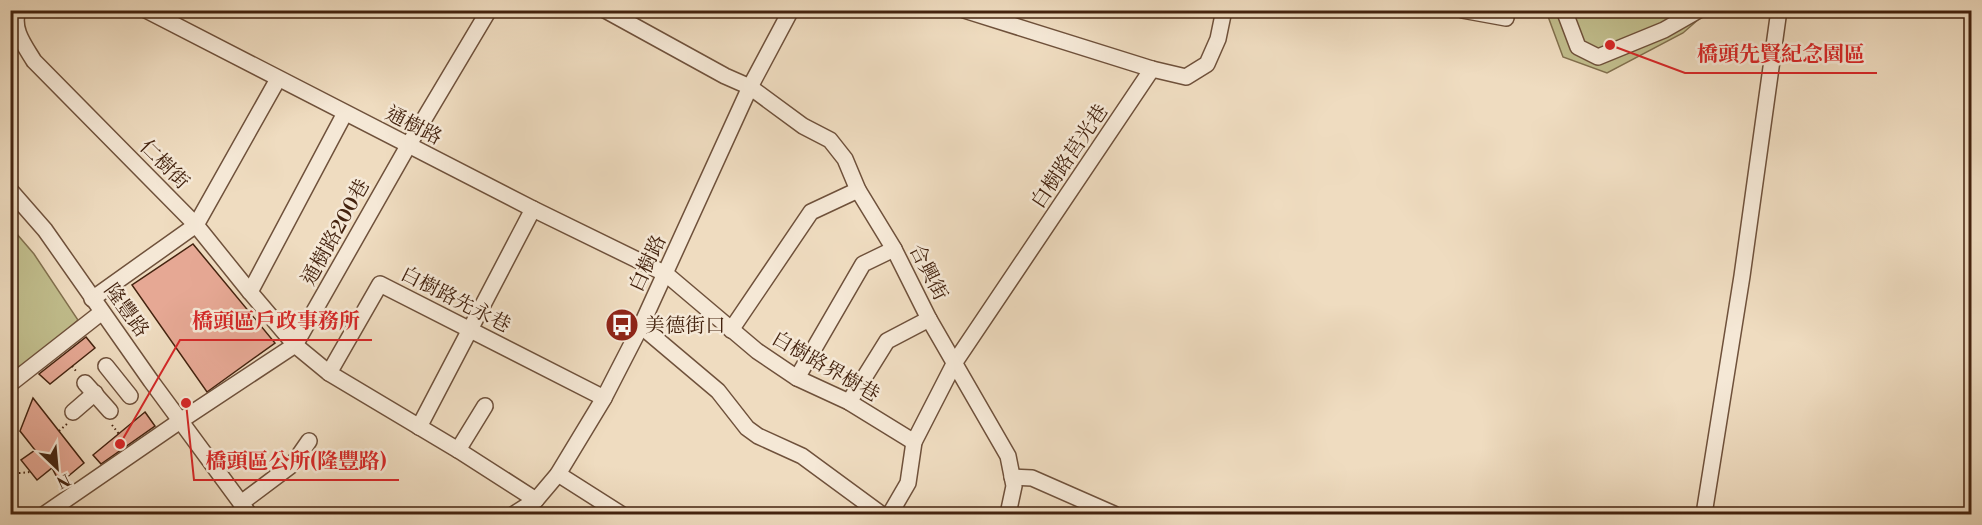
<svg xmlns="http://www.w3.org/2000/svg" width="1982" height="525" font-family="'Libre Bodoni','Noto Serif TC',serif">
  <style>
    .green { fill: #c1be8d; stroke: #82704e; stroke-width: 1.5 }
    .building { fill: #e6a894; stroke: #44230f; stroke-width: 1.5 }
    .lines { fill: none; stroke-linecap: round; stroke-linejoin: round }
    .minor-casing { stroke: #6f513b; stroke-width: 18 }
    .path { stroke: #44230f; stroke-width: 2; stroke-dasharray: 1.5 3; stroke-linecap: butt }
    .minor { stroke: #f5e8d6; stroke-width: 15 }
    .labels { text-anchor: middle; stroke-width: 5; stroke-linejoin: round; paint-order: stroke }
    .street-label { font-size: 20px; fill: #44230f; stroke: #f5e8d6 }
    .poi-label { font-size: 20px; fill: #44230f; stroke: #f5e8d6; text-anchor: start }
    .leader { fill: none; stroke: #d62828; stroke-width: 2 }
    .callout-dot { fill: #d62828; stroke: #f5e8d6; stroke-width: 2 }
    .callout-label { font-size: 21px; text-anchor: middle; font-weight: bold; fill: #d62828; stroke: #f5e8d6; stroke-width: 5; stroke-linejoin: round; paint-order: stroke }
  </style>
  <rect width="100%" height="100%" fill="#efdcc0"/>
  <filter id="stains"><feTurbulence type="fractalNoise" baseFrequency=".00333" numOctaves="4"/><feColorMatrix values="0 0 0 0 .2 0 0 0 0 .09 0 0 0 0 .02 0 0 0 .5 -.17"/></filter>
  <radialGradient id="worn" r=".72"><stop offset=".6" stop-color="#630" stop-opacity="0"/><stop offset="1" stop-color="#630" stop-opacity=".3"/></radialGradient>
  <g class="green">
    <polygon points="1546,11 1708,11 1683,33 1607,73 1563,57"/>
    <polygon points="10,226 34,254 78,320 11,378"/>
  </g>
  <g class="building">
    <polygon points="193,244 275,343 207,392 132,285"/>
    <polygon points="86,337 95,348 50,384 39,374"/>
    <polygon points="33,398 84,463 60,483 52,468 37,480 21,460 35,450 20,431"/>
    <polygon points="145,412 155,426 101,464 93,455"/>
  </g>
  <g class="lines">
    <g class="minor-casing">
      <g id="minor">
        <path d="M18,10C11,29 25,46 34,61L196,225L250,292L295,345L329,373L458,450L536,500"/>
        <polyline points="146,10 533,209 666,274 757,351 797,378 849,402 914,442"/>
        <polyline points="605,10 725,76 750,87 803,126 830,140 845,159 858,190 894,249 929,319 1008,456 1014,486 1008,514"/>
        <polyline points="964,10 1152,69 1186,77 1207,64 1218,39 1224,10"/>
        <polyline points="1462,10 1506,18"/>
        <polyline points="1564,10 1578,47 1598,57 1664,30 1699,10"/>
        <polyline points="10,190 45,230 151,381 249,514"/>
        <polyline points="250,292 345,113"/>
        <polyline points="92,299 196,225 278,79"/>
        <polyline points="641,326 718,391 747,428 758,436 802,456 881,514"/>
        <polyline points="731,330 811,212 858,190"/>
        <polyline points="106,366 130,396"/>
        <polyline points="329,373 380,284 604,398"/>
        <polyline points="797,378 863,264 894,249"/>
        <polyline points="85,383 110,411"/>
        <polyline points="10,384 102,312"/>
        <polyline points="849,402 887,341 929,319"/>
        <polyline points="73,412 95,393"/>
        <polyline points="419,427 533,209"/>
        <polyline points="458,450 485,406"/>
        <polyline points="558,474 621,514"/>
        <polyline points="1012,477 1032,478 1114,514"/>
        <polyline points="241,503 293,464 309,441"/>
        <polyline points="45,514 180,421 295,345 408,146 489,10"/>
        <polyline points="514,514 536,500 558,474 604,398 641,326 750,87 791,10"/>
        <polyline points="890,514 908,483 914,442 955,362 1152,69"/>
        <polyline points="1704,514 1742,276 1779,10"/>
      </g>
    </g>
    <g class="path">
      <polyline points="72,366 76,371"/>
      <polyline points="112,425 119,434"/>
      <polyline points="59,431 67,424"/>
      <polyline points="10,474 30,472"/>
    </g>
    <use href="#minor" class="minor"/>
  </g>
  <defs>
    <g id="bus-disc" transform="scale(1.725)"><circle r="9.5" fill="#8f2418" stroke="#f5e8d6"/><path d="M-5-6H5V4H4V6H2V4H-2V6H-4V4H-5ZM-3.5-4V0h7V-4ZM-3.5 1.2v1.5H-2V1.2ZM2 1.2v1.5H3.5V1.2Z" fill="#fff"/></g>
  </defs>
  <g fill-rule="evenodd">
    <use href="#bus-disc" x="622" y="325"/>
  </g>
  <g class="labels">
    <g class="street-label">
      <text transform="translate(414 125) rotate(27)" y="7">通樹路</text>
      <text transform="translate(1069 156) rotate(-56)" y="7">白樹路莒光巷</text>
      <text transform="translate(165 164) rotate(45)" y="7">仁樹街</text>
      <text transform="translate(335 232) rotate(-61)" y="7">通樹路200巷</text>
      <text transform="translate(647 263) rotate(-65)" y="7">白樹路</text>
      <text transform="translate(929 272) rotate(63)" y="7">合興街</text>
      <text transform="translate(456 299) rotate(27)" y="7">白樹路先永巷</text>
      <text transform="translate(127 310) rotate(54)" y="7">隆豐路</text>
      <text transform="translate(826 366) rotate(30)" y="7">白樹路界樹巷</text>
    </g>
    <g class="poi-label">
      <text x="645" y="332">美德街口</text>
    </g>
  </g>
  <path class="leader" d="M1610 45L1685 73H1877M120 444L180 340H372M186 403L194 480H399"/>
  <g class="callout-dot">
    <circle cx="1610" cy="45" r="6"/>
    <circle cx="120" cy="444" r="6"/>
    <circle cx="186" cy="403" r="6"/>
  </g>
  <g class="callout-label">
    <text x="1781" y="61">橋頭先賢紀念園區</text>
    <text x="276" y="328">橋頭區戶政事務所</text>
    <text x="296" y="468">橋頭區公所(隆豐路)</text>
  </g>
  <rect width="1982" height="525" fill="none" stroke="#efdcc0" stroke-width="36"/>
  <rect x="12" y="12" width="1958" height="501" fill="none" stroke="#44230f" stroke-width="3"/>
  <rect x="18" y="18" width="1946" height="489" fill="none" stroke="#44230f" stroke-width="1.5"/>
  <g transform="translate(57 468) rotate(154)" stroke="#f5e8d6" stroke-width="4.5" paint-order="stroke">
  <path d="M0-4.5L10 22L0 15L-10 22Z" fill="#44230f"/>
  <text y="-9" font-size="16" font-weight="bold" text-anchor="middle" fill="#44230f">N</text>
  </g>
  <rect width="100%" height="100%" filter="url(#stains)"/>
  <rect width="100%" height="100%" fill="url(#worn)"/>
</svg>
